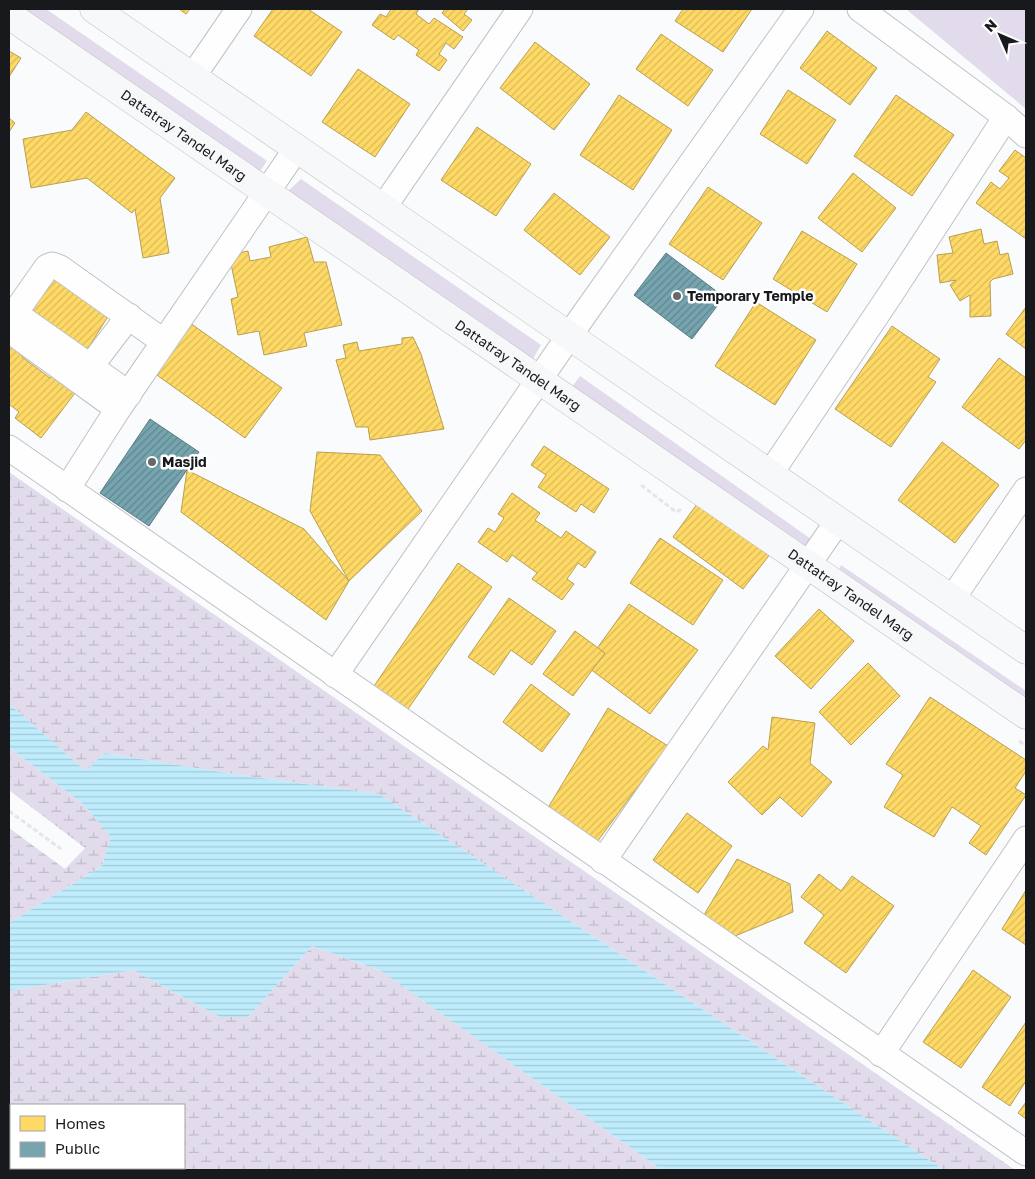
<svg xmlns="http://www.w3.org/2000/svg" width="1035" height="1179" font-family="'Golos Text',sans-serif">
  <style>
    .green { fill: #e1dbeb }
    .wetland { fill: url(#wetland-marsh); fill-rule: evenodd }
    .water { fill: url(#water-rules) }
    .homes { fill: url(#homes-hatch); stroke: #b99f50 }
    .public { fill: url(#public-hatch); stroke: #5a7b83 }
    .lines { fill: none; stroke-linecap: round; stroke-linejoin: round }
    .minor-casing { stroke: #c0c2c5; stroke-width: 27 }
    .secondary-casing { stroke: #c0c2c5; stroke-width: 29 }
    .path { stroke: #e5e6e6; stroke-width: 3; stroke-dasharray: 5 2.5; stroke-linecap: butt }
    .minor { stroke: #fefeff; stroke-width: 25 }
    .secondary { stroke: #f7f8fa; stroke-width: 28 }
    .poi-dot { fill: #66686b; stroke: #fff; stroke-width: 2 }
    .labels { text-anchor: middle; stroke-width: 5; stroke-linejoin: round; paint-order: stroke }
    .street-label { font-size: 14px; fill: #17191c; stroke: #fff }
    .poi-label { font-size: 14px; font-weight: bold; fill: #17191c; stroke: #fff; text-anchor: start }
  </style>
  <defs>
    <pattern id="wetland-marsh" width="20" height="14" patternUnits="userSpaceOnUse" patternTransform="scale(1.25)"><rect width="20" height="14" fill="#e1dbeb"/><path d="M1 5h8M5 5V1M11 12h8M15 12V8" fill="none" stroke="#c0bbc9"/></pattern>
    <pattern id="water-rules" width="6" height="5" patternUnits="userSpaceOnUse" patternTransform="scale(1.25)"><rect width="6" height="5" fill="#beecfc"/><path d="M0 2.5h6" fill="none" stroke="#a3cad7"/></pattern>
    <pattern id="homes-hatch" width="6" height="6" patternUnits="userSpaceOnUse" patternTransform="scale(1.25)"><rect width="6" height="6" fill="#ffd966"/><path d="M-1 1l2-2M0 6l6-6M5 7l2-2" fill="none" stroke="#daba58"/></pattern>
    <pattern id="public-hatch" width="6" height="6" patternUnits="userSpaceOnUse" patternTransform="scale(1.25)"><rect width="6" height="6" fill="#76a5af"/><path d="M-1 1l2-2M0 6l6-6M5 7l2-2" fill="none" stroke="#60868e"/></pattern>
  </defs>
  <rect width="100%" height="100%" fill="#f9fbfd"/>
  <g class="green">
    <polygon points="26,9 46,9 267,161 258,174 24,12"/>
    <polygon points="906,9 1026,9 1026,109"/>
    <polygon points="301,179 541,345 531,362 286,193"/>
    <polygon points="580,376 811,539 802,549 569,391"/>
    <polygon points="841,565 1026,691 1026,705 837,574"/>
  </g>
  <g class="wetland">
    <polygon points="9,472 1015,1170 944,1170 379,794 239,775 104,753 86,771 9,704"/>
    <polygon points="9,747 83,804 111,837 102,866 9,923 9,828 65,869 85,848 9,790"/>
    <path d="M312,946L381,971L662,1170H9V991L133,970L220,1017H248ZM11,1105H184V1168H11Z"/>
  </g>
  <polygon class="water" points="9,704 86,771 104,753 239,775 379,794 944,1170 662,1170 381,971 312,946 248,1017 220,1017 133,970 9,991 9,923 102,866 111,837 83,804 9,747"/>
  <g class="homes">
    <polygon points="179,9 190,9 186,14"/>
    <polygon points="273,9 308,9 342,32 311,76 254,36"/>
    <polygon points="391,9 419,9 416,14 429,24 434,18 463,37 454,49 446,43 439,54 447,60 439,71 416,55 419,50 398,35 394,40 372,25 380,14 386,17"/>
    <polygon points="445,9 468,9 464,14 472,20 463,31 442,13"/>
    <polygon points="683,9 752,9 723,52 675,21"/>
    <polygon points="827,31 877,68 850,105 800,68"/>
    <polygon points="661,34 713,70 688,106 636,69"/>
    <polygon points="535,42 590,84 554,130 500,88"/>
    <polygon points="9,51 21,58 9,77"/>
    <polygon points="358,69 410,104 375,157 322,122"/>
    <polygon points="788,90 836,120 807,164 760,134"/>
    <polygon points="619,95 672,130 633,190 580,155"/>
    <polygon points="896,95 954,135 912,196 854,156"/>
    <polygon points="86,112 175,178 160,198 169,253 143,258 135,209 132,213 87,178 31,188 23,139 72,130"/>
    <polygon points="9,118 15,123 9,132"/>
    <polygon points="477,127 531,164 496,216 441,180"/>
    <polygon points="1015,150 1026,158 1026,239 976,203 991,182 1000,189 1009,178 999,171"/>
    <polygon points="853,173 896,208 862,252 818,218"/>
    <polygon points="708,187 762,223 723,280 669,244"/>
    <polygon points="554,193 610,237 580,275 524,230"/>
    <polygon points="981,229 984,244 997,241 1000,255 1008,253 1013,274 993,279 990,282 991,316 970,317 970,295 960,301 950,285 956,280 940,283 937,255 953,253 949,237"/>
    <polygon points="802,231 857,264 827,312 773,279"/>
    <polygon points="307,237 314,262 326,262 342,325 304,333 307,346 264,355 259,331 238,335 231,299 238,297 229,255 248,251 250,261 271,257 269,247"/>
    <polygon points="53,272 112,310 87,350 26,311"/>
    <polygon points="756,302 816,340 775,405 715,366"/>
    <polygon points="1026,307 1026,349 1006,334"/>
    <polygon points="190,323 282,388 245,438 154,373"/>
    <polygon points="892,326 940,359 928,377 936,382 891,447 835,409"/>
    <polygon points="413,337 421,354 444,429 370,440 368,427 356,427 336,360 346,358 343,345 357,342 359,351 402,344 402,338"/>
    <polygon points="12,344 25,353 22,357 50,378 54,372 78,389 41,438 15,418 19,412 9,404 9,348"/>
    <polygon points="999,358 1026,378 1026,440 1019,449 962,407"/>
    <polygon points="942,442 999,485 955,543 898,500"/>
    <polygon points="544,446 609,489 594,513 581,504 576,512 538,487 546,475 531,465"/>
    <polygon points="317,452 380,455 422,511 349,581 310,511"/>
    <polygon points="187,470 304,529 349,581 326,620 181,512"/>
    <polygon points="512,493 540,513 535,520 561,538 566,531 596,552 585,568 578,563 567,579 574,584 562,600 532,579 537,573 512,555 507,562 478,542 488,528 495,532 504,518 498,514"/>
    <polygon points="700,500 771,553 743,589 673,537"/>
    <polygon points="660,538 723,580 693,625 630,583"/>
    <polygon points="458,563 492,587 406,712 372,689"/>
    <polygon points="509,598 556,631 532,665 511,650 494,675 468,657"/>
    <polygon points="629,604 698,650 650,714 585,665"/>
    <polygon points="819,609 854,641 811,689 775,656"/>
    <polygon points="575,631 605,653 573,696 543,674"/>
    <polygon points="868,663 900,696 851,745 819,712"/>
    <polygon points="531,684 570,714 542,752 503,722"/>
    <polygon points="930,697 1026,760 1026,771 1015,788 1026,795 986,855 969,843 981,826 952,807 934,837 884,807 903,775 886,764"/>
    <polygon points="608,708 668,746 594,846 549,806"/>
    <polygon points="772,717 815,723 810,763 832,782 802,817 780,797 762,815 728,782 763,746 768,750"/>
    <polygon points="687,813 732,846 698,893 653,860"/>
    <polygon points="737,859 790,884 793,912 735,936 704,915"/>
    <polygon points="819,874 841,891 852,876 894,906 846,973 804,943 824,915 801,897"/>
    <polygon points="1026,890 1026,945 1002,929"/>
    <polygon points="973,970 1011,997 961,1068 923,1042"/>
    <polygon points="1026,1022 1026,1081 1010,1106 982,1087"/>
    <polygon points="1026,1102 1026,1119 1018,1113"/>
  </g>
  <g class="public">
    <polygon points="666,253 724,297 692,339 634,295"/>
    <polygon points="150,419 199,452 149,526 100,493"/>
  </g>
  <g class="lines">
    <g class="minor-casing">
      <g id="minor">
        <polyline points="860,9 1006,117 1026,135"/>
        <polyline points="193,76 239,9"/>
        <polyline points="383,208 520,9"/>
        <polyline points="9,330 118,409"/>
        <polyline points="90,367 129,316"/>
        <polyline points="129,394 24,320 18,315 19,307 47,267 52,265 60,268 164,342"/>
        <polyline points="9,448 1026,1153"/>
        <polyline points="770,474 890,295 1006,117"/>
        <polyline points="67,489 118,409 297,148"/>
        <polyline points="952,599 1026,490"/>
        <polyline points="335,675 583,316 801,9"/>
        <polyline points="603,861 838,521"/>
        <polyline points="881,1054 1026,839"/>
      </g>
    </g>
    <g class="secondary-casing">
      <g id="secondary">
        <polyline points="94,9 1026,650"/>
        <path id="s1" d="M9,15L1026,715"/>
      </g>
    </g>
    <g class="path">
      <polyline points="641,485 676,512 682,509"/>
      <polyline points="1019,741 1026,746"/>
      <polyline points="9,811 61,849"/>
    </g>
    <use href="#minor" class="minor"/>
    <use href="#secondary" class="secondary"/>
  </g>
  <g class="poi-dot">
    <circle cx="677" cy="296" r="5"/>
    <circle cx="152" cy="462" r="5"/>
  </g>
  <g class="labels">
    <g class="street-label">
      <text dy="5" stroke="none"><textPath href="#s1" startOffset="212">Dattatray Tandel Marg</textPath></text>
      <text dy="5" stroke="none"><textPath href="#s1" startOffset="618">Dattatray Tandel Marg</textPath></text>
      <text dy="5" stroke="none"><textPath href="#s1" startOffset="1022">Dattatray Tandel Marg</textPath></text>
    </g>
    <g class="poi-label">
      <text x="687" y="301">Temporary Temple</text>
      <text x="162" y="467">Masjid</text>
    </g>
  </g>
  <rect width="1035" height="1179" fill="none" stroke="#17191c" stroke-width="20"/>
  <rect x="10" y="1104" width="175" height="65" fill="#ffffff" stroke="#a2a3a4"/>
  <rect x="20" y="1116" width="25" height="15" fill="#ffd966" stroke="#a2a3a4"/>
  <text x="55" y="1129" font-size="15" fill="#17191c">Homes</text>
  <rect x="20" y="1142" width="25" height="15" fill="#76a5af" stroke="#a2a3a4"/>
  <text x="55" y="1154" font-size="15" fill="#17191c">Public</text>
  <g transform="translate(1000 35) rotate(315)" stroke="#ffffff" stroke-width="4" paint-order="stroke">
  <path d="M0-4L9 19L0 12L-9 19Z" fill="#17191c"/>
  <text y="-8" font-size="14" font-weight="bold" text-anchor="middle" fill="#17191c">N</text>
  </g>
</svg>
